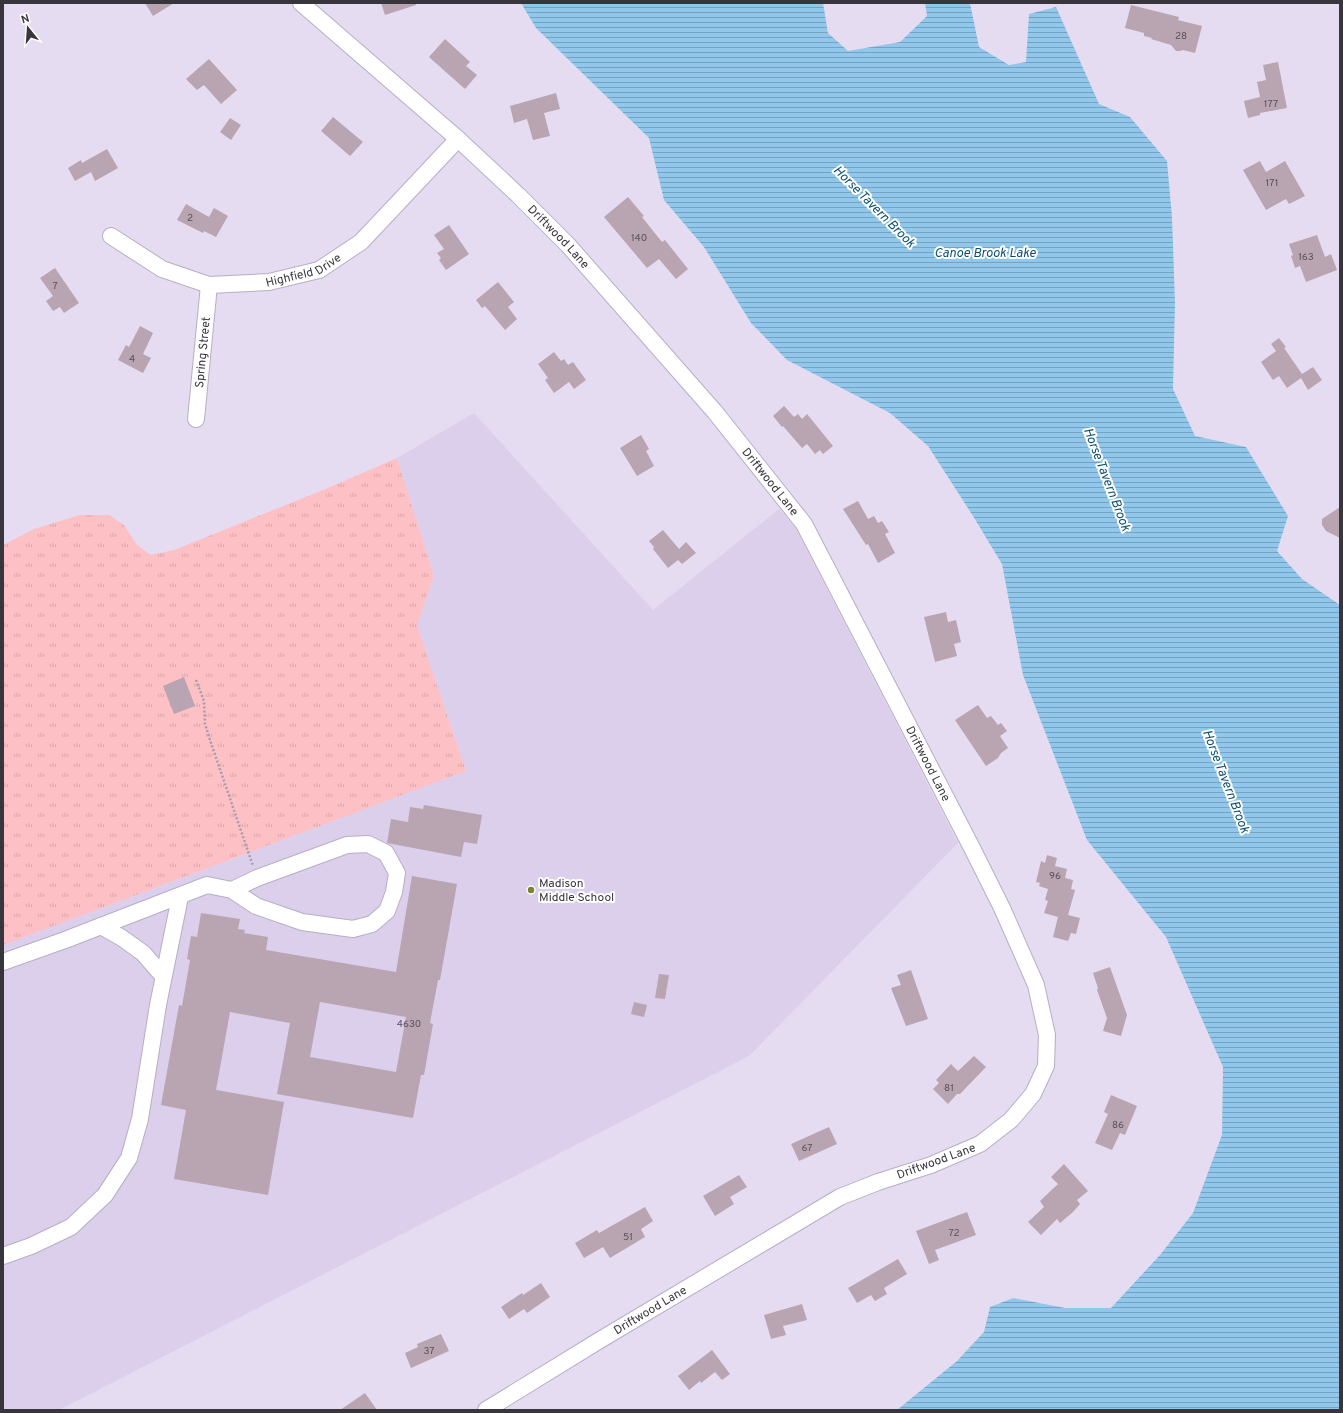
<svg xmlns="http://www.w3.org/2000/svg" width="1343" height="1413" font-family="Overpass,sans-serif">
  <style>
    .built { fill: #dbcfeb }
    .grass { fill: url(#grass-tufts) }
    .water { fill: url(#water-rules) }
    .building { fill: #b9a4b1; fill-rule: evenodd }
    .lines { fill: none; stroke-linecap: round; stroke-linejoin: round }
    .minor-casing { stroke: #b7aec3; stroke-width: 18 }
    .path { stroke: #a59dae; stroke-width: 2.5; stroke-dasharray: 2 2; stroke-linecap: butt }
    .minor { stroke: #fff; stroke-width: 16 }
    .poi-dot { fill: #7a832f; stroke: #fff; stroke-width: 1.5 }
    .labels { text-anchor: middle; stroke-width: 4; stroke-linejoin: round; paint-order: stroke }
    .number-label { font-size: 10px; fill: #58515a }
    .street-label { font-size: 12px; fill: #38353d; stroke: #fff }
    .poi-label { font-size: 12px; fill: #38353d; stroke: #fff; text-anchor: start }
    .water-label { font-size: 13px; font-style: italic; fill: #0b4f71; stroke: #fff }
  </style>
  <defs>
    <pattern id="grass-tufts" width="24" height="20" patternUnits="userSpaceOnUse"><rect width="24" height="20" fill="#fcc0c5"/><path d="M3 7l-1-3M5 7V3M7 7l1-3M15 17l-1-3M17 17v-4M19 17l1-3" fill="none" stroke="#d9a6aa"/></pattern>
    <pattern id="water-rules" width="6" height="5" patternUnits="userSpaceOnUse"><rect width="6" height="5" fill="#91c7ea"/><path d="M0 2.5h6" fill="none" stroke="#77a2bf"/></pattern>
  </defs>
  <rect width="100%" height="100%" fill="#e6dcf2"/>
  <polygon class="built" points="474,413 653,610 779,509 795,527 958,843 749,1056 59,1410 3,1410 3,945 466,771 417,625 434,576 397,458"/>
  <polygon class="grass" points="397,458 434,576 417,625 466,771 3,945 3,545 34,529 80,515 109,515 124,525 137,545 151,555 174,550 328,488"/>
  <polygon class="water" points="521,3 823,3 828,33 848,51 900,42 927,16 925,3 970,3 979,47 1009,65 1026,62 1029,14 1056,7 1099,104 1130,117 1167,161 1172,217 1175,303 1173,389 1195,436 1246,447 1288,516 1277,551 1302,579 1340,605 1340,1410 897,1410 957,1361 984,1332 990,1307 1013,1298 1065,1308 1111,1308 1160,1255 1193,1213 1222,1135 1223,1067 1166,937 1087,840 1023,675 1002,564 973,516 928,446 890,413 787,360 751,323 704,247 664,200 649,138 536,28"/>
  <g class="building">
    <polygon points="145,3 174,3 153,16"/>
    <polygon points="381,3 416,3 416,5 385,15"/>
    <polygon points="1131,5 1179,17 1178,20 1202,26 1195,53 1183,50 1180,51 1176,51 1171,45 1151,39 1152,38 1144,36 1144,33 1125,28"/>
    <polygon points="445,39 470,62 466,66 477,75 465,89 429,57"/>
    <polygon points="209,59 237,90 221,104 204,85 197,90 186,79"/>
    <polygon points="1278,62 1287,108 1260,113 1260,115 1248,118 1244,101 1260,97 1257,82 1266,80 1263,65"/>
    <polygon points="556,93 560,109 544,113 550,136 533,140 527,119 514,123 510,106"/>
    <polygon points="333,117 363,142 350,156 321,131"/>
    <polygon points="230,118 241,125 231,140 220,132"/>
    <polygon points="107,149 118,168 95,181 91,172 75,181 68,168 81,160 82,163"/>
    <polygon points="1260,161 1266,172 1285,161 1305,196 1289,204 1286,199 1266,210 1243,170"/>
    <polygon points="628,197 644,216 642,217 662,242 665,240 688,269 676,279 659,259 647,268 604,217"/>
    <polygon points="186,204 209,217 214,208 228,216 216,237 204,231 203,233 177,220"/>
    <polygon points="449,225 469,254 446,270 439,260 441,258 437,253 444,249 434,235"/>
    <polygon points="1317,235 1325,257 1331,254 1337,270 1306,282 1300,266 1295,268 1291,256 1293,255 1289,244"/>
    <polygon points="55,268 79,303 64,313 60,307 53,311 46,301 53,296 40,278"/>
    <polygon points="498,282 514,302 508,307 517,319 505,330 485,306 482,308 476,300"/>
    <polygon points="140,326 153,333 143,354 151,358 143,373 118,360 126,345 129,347"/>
    <polygon points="1279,338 1286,347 1284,348 1302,374 1313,367 1322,380 1308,390 1301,378 1287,388 1279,376 1273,380 1261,362 1276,351 1271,344"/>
    <polygon points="554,352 561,361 564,359 568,365 573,362 586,380 574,389 569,382 554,393 545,380 548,378 538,364"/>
    <polygon points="784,406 794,417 798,414 802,419 807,414 833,446 823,454 820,450 815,454 807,444 802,448 783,426 782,427 773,416"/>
    <polygon points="641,435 649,449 646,451 654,466 637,476 620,448"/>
    <polygon points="858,501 868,519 874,516 878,523 882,521 889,532 885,534 895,553 878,563 868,544 866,545 843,509"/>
    <polygon points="1340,507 1340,538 1326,531 1322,525 1322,519"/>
    <polygon points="663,530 679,549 686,542 696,553 682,564 678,560 668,568 653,549 654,547 649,541"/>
    <polygon points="946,612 948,622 956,620 961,642 954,644 957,656 935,662 924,617"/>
    <polygon points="184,677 195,706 174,714 163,686"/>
    <polygon points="978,705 987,718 991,716 998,725 1001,723 1007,731 1000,736 1008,748 1001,753 998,758 986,766 955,720"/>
    <polygon points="424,805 482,815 477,844 464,842 461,857 387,843 391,819 408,822 410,807 423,809"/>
    <polygon points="1047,855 1057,858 1055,866 1067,869 1065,878 1073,880 1071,889 1075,890 1068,915 1080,918 1076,934 1071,933 1068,941 1053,937 1058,917 1044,913 1048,901 1045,900 1048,889 1039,886 1040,883 1036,882 1041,861 1045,863"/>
    <path d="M412,876L457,884L440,980H438L430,1023L433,1024L424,1075H421L413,1118L277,1094L290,1023L230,1012L216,1090L284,1102L268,1195L174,1179L186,1110L161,1105L179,1005L182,1006L190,960L187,959L191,936L197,937L201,913L240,919L238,929L245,930L244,933L268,937L266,950L396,972ZM320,1002L406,1017L396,1072L310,1057Z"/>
    <polygon points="1110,967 1127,1015 1121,1036 1103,1031 1107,1018 1097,990 1098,988 1093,973"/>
    <polygon points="911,970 928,1019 906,1026 891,988 901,985 897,975"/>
    <polygon points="659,974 669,975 665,999 655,998"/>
    <polygon points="634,1002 647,1005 644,1017 631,1014"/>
    <polygon points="974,1056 986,1067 960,1094 957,1094 948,1104 933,1089 939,1083 936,1080 951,1064 958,1071"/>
    <polygon points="1111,1095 1137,1106 1125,1135 1120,1133 1112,1150 1095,1143 1108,1114 1104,1112"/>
    <polygon points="829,1127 837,1144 799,1161 791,1144"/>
    <polygon points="1064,1164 1088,1191 1077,1200 1080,1204 1073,1212 1060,1223 1057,1219 1041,1235 1028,1222 1044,1207 1040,1201 1058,1184 1051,1177"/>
    <polygon points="739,1175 747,1187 730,1197 734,1204 715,1216 703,1196"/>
    <polygon points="645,1207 653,1221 641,1229 645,1237 610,1258 603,1247 584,1258 575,1243 597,1230 599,1233"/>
    <polygon points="967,1212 976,1235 935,1250 939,1260 929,1264 916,1231"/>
    <polygon points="898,1259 907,1274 884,1288 887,1294 875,1301 871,1295 857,1303 848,1288"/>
    <polygon points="541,1283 550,1297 527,1313 524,1309 509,1319 501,1307 522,1293 523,1295"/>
    <polygon points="802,1304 807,1320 783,1326 786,1335 771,1339 764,1315"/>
    <polygon points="441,1334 449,1351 411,1368 405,1353 418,1347 417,1344"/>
    <polygon points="712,1350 730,1374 722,1380 715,1372 701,1383 700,1381 689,1390 678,1376"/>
    <polygon points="365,1393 377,1410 340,1410"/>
  </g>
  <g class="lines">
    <g class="minor-casing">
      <g id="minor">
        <path id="s1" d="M301,3L458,139L518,195L568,245L715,412L804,524L972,848L1002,908L1036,985L1047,1035L1046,1066L1033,1094L1011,1120L980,1144L931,1165L878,1182L840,1197L600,1340L486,1410"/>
        <path id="s2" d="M111,236L162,269L209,285L269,282L319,270L361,242L458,139"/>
        <path id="s3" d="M196,419L209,285"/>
        <polyline points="101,926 122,938 143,953 163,976"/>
        <polyline points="3,962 65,940 207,885 232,890 256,906 302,922 353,929 372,924 387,911 394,892 397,873 386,853 368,844 347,845 257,878 232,890"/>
        <polyline points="3,1256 31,1246 71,1227 105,1195 129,1158 140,1119 158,1005 180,897"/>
      </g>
    </g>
    <polyline class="path" points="196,680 204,701 205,724 210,740 253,866"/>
    <use href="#minor" class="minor"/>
  </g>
  <circle class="poi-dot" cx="531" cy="890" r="4"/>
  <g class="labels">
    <g class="number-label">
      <text x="1181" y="39">28</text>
      <text x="1271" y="107">177</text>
      <text x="1272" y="186">171</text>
      <text x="190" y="221">2</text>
      <text x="639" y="241">140</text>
      <text x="1306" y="260">163</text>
      <text x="55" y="289">7</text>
      <text x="132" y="362">4</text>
      <text x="1055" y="879">96</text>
      <text x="409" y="1027">4630</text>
      <text x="949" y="1091">81</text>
      <text x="1118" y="1128">86</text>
      <text x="807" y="1151">67</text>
      <text x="954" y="1236">72</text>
      <text x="628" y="1240">51</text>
      <text x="429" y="1354">37</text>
    </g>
    <g class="street-label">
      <text dy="4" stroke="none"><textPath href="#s1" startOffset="348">Driftwood Lane</textPath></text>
      <text dy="4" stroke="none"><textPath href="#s2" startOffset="207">Highfield Drive</textPath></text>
      <text dy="4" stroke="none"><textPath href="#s3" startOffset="67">Spring Street</textPath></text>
      <text dy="4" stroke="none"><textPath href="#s1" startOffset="672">Driftwood Lane</textPath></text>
      <text dy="4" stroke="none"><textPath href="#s1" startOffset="996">Driftwood Lane</textPath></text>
      <text transform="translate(936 1161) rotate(-20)" y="4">Driftwood Lane</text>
      <text transform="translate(650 1310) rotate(-31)" y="4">Driftwood Lane</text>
    </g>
    <g class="poi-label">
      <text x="539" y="887">Madison<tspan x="539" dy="14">Middle School</tspan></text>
    </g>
    <g class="water-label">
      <text transform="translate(875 206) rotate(45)" y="5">Horse Tavern Brook</text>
      <text x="985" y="257">Canoe Brook Lake</text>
      <text transform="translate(1108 479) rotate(69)" y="5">Horse Tavern Brook</text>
      <text transform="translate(1227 781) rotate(69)" y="5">Horse Tavern Brook</text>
    </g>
  </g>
  <rect width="1343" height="1413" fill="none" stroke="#38353d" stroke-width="8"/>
  <g transform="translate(28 28) rotate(343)" stroke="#ffffff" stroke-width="3" paint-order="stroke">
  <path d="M0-3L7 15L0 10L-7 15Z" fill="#38353d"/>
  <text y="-6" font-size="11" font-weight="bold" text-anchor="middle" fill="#38353d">N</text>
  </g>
</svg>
